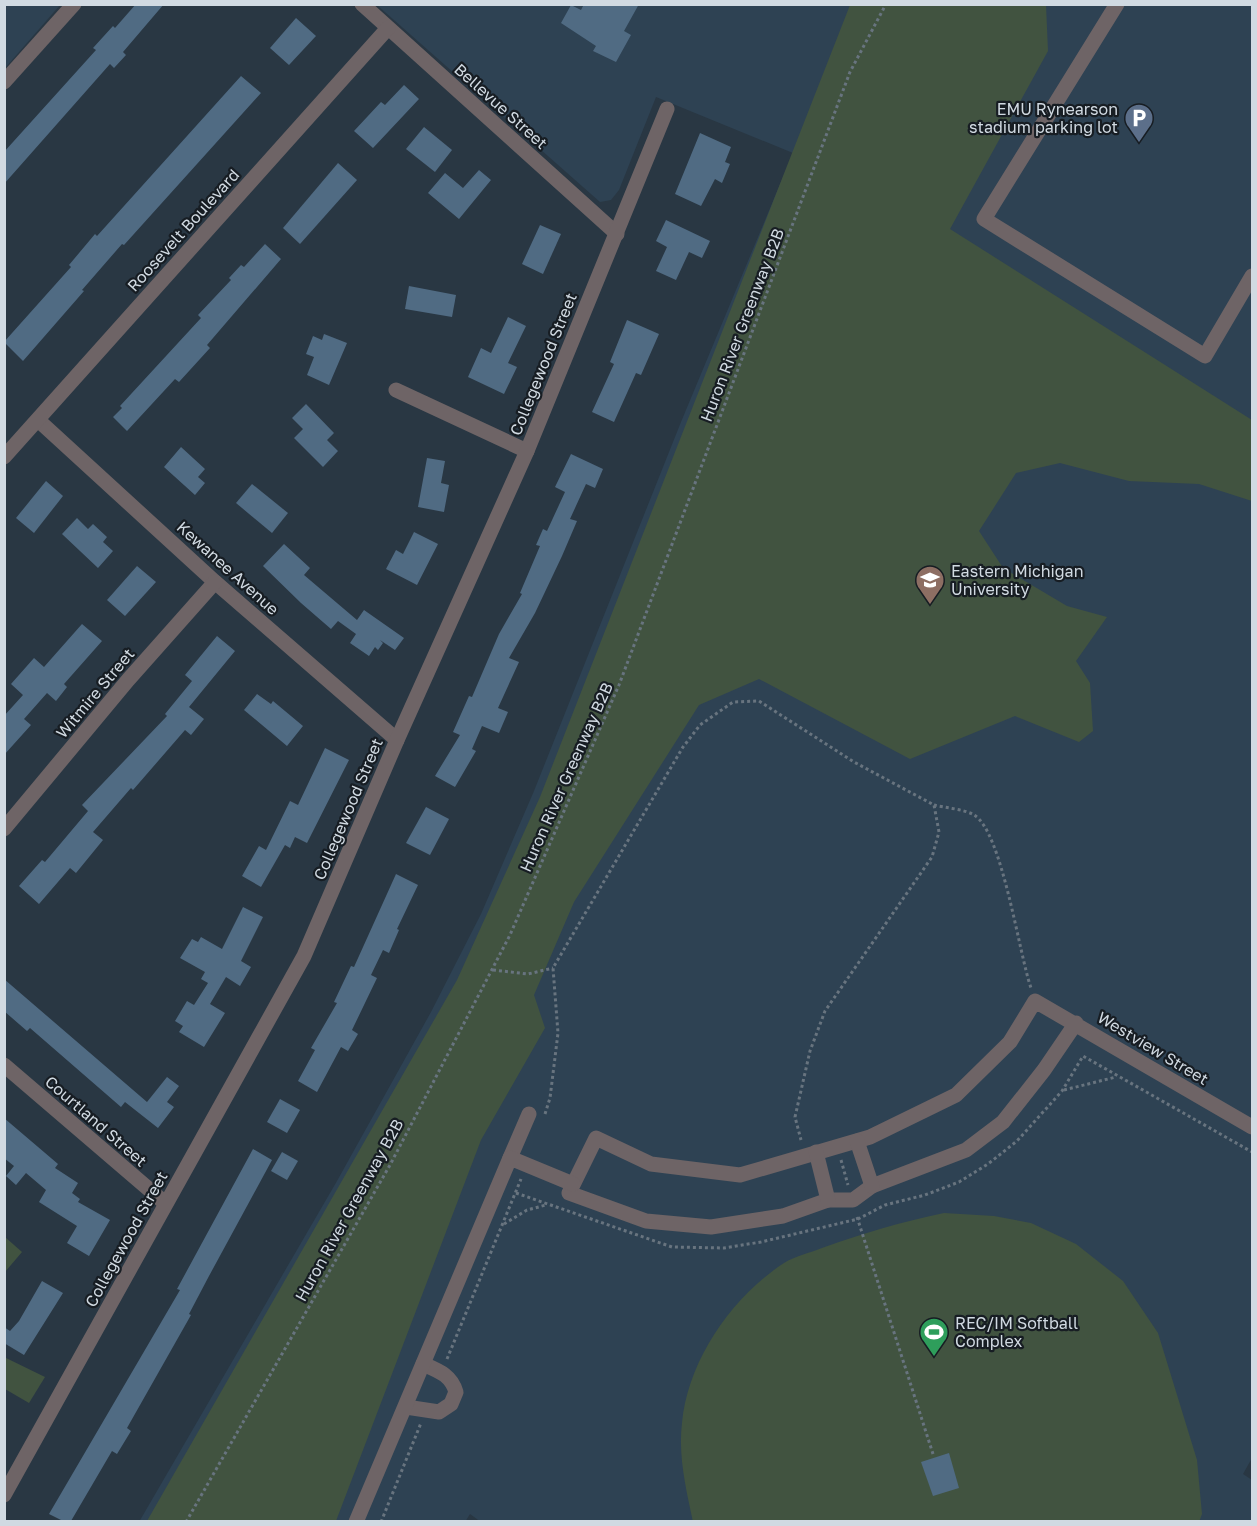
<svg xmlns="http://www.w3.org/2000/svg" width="1257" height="1526" font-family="'Golos Text',sans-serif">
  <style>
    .built { fill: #2e4253 }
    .green { fill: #415340 }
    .building { fill: #506b83 }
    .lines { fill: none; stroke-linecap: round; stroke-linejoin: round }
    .path { stroke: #68747f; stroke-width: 3; stroke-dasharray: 3 3; stroke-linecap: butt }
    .minor { stroke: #6e6466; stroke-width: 15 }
    .labels { text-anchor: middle; stroke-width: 4.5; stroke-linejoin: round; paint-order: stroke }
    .street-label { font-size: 16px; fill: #d1dae2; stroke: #171d23 }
    .poi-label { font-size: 16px; fill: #d1dae2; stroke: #171d23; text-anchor: start }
  </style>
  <rect width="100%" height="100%" fill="#293743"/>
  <g class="built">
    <polygon points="5,4 60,5 5,68 4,5"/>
    <polygon points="377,5 1252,5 1252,1458 1243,1474 1252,1480 1252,1521 481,1522 470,1514 465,1522 139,1522 337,1181 431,1012 481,914 534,791 681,422 793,153 656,97 619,190 611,200 600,202"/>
  </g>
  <g class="green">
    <polygon points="850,5 1046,5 1048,51 950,229 1252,420 1252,501 1199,484 1129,481 1060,463 1016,473 979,531 1003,568 1067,606 1107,617 1076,661 1090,683 1093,731 1079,742 1015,716 910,759 759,679 699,705 574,902 534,995 545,1028 481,1140 336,1521 147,1521 457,980 540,797"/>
    <path d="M944,1213L994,1216L1031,1223L1076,1244L1123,1281L1158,1333L1197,1460L1202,1514L1199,1522H693C686,1489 678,1456 682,1423C688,1360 732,1297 784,1263C795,1256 810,1253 822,1248C864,1233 901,1222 944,1213Z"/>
    <polygon points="5,1237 22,1252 5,1272"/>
    <polygon points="4,1357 45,1377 29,1403 5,1389"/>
  </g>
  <g class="building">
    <polygon points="136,4 164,4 123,52 126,55 114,68 110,64 4,184 4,152 96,50 93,48 113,26 115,28"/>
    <polygon points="584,4 639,4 624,31 631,35 616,62 593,51 596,46 561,23 571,5 581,10"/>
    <polygon points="296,18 316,36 289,65 270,48"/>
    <polygon points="241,76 261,93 124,245 122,244 82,290 84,291 23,361 4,342 71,267 69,265 95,234 97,236"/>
    <polygon points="404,85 419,99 373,148 354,131 381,102 385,105"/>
    <polygon points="424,127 452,150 435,172 406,149"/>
    <polygon points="700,133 731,147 725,162 730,164 722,183 715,179 701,206 675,194"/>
    <polygon points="338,163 357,180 300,244 283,228"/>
    <polygon points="479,170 491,180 459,219 428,193 445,173 463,188"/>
    <polygon points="666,220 710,241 702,258 689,252 676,280 656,271 667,247 656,241"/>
    <polygon points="540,225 561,234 543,274 522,264"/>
    <polygon points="265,244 281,259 207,345 210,348 179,382 175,379 127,431 113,417 122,408 120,406 201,318 198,315 231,280 229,278 241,265 244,267"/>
    <polygon points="409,286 456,295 452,317 405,309"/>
    <polygon points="508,317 526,326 508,363 517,367 504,394 468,377 481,348 491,353"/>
    <polygon points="627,320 659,334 641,375 636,373 614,422 592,412 614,364 610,362"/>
    <polygon points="324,334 347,343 329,385 307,375 314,357 306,354 313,336 322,340"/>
    <polygon points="306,404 334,433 327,440 338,451 323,467 294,438 303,429 292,418"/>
    <polygon points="181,447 205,469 198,477 205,483 195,495 164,467"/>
    <polygon points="571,454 603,469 595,488 586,484 570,519 577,521 562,556 535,613 509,658 519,662 498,708 508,712 499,733 482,726 472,749 476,751 455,787 435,776 460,735 453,732 469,696 472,697 499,634 522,594 520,593 540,546 536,545 543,529 547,531 565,492 555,487"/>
    <polygon points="427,458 445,461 441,483 449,485 444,512 418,507"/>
    <polygon points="46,481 63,496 34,533 16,518"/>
    <polygon points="252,484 288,513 272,533 236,503"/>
    <polygon points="77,518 88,529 93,524 107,537 103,542 113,551 98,568 62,534"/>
    <polygon points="414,532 438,544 417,585 386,569 396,550 403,554"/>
    <polygon points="284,544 310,568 304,575 357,620 364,610 404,638 395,650 380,640 383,643 378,650 375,647 369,656 350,643 356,634 338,621 331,629 301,603 263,566"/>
    <polygon points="137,566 156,582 125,616 107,600"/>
    <polygon points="82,624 102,641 64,684 67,687 56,701 47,693 24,719 31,725 4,755 4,716 23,695 11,684 34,658 44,667"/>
    <polygon points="217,636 235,651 189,707 204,719 191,735 185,730 133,790 131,788 93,832 103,840 76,873 70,868 39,904 19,886 42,860 45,862 88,811 82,805 167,716 165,714 192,681 185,675"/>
    <polygon points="257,694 271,704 273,701 303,726 287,746 244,710"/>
    <polygon points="325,748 349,760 307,843 295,837 290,848 285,845 261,887 242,876 259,846 266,850 290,801 298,805"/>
    <polygon points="426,807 449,819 430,855 406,843"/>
    <polygon points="396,874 418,885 397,929 399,930 389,953 383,950 371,975 377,978 352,1030 358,1034 348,1051 341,1047 317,1092 298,1081 315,1050 311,1048 337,1003 334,1002 351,966 354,967"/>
    <polygon points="243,907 263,917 241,961 251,967 240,986 226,977 210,1004 225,1013 204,1047 179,1032 183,1026 175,1021 187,1001 194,1005 208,983 201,979 205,972 180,958 192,939 198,942 201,937 222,949"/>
    <polygon points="4,979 147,1102 167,1077 179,1086 167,1102 174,1107 158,1128 125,1102 121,1107 30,1028 27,1031 4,1011"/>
    <polygon points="280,1099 300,1110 287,1133 267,1122"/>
    <polygon points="4,1118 58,1164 55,1168 78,1183 72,1193 80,1199 78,1202 110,1220 89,1256 67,1243 77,1226 39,1202 46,1190 26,1173 16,1185 6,1176 14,1166 4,1158"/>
    <polygon points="253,1149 272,1160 209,1276 189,1314 191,1315 127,1428 131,1431 117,1454 112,1451 71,1521 63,1521 49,1514 180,1290 177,1289"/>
    <polygon points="282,1152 298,1161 287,1180 271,1171"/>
    <polygon points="42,1281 63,1293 24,1355 4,1343 4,1327 10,1331 19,1321"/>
    <polygon points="949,1453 959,1488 933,1496 921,1462"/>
  </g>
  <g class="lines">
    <g class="path">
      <path d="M934,805C946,808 964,809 974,815C1002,831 1019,954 1031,988"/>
      <polyline points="493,970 528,974 553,968"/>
      <polyline points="1064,1090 1116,1077"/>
      <polyline points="545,1114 550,1098 558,1033 553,968 683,747 700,725 733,702 759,701 854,762 934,805 939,832 932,857 825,1011 810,1051 795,1117 801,1140"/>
      <polyline points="841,1160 848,1185"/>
      <polyline points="516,1193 672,1247 724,1248 761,1242 858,1219 885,1205 925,1195 959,1182 988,1164 1017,1141 1062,1091 1083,1056 1252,1152"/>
      <polyline points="857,1217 933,1454"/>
      <polyline points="504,1224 527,1210 546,1205"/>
      <polyline points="447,1359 521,1179"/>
      <polyline points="186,1522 390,1165 510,935 619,685 850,72 886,4"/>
      <polyline points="381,1522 421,1423"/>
    </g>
    <g class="minor">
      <polyline points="362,4 617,234"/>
      <polyline points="1117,4 984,219 1205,356 1252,276"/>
      <polyline points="4,82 74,4"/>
      <polyline points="396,390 527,451"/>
      <polyline points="38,420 215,582 397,740"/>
      <polyline points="4,457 388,28"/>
      <polyline points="4,829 128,680 215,582"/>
      <polyline points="1076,1023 1044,1070 1003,1122 966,1150 872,1186 853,1200 828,1200 783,1216 711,1227 646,1221 569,1193 596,1138 651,1164 740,1175 870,1137 956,1095 1010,1042 1035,1001 1252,1127"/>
      <polyline points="4,1065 165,1203"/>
      <polyline points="857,1141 872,1186"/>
      <polyline points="816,1152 828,1200"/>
      <polyline points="510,1158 529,1114"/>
      <path d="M406,1407L439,1412L451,1404L456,1392C451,1375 439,1371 423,1364"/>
      <polyline points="4,1495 304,956 397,740 527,451 667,109"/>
      <polyline points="356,1522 510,1158 573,1184"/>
    </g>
  </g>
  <defs>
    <g id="parking-pin" transform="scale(1.5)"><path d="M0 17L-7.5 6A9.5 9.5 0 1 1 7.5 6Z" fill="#5c6f8a" stroke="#171d23"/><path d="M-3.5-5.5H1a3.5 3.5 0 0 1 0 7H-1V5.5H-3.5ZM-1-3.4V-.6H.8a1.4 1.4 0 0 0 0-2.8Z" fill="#fff"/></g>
    <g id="university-pin" transform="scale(1.5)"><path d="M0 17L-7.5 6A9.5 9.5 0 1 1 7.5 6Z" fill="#8d6e63" stroke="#171d23"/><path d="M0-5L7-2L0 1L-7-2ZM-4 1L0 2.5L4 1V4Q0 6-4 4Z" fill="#fff"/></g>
    <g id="stadium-pin" transform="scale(1.5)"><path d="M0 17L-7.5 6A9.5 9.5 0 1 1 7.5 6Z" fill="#2e9e5b" stroke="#171d23"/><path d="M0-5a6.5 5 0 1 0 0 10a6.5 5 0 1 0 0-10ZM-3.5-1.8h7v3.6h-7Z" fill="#fff"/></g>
  </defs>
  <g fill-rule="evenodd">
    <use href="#parking-pin" x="1139" y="118"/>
    <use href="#university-pin" x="930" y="580"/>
    <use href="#stadium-pin" x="934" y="1332"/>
  </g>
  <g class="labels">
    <g class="street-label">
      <text transform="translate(501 106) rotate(42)" y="6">Bellevue Street</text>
      <text transform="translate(183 230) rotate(-48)" y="6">Roosevelt Boulevard</text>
      <text transform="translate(742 325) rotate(-69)" y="6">Huron River Greenway B2B</text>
      <text transform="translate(543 364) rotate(-68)" y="6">Collegewood Street</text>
      <text transform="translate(228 568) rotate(42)" y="6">Kewanee Avenue</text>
      <text transform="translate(95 693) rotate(-50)" y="6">Witmire Street</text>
      <text transform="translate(566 777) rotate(-66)" y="6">Huron River Greenway B2B</text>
      <text transform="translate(348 809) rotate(-67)" y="6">Collegewood Street</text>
      <text transform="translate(1153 1048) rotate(31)" y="6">Westview Street</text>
      <text transform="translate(96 1121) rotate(41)" y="6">Courtland Street</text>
      <text transform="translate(349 1210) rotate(-61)" y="6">Huron River Greenway B2B</text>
      <text transform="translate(126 1239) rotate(-61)" y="6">Collegewood Street</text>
    </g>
    <g class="poi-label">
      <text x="1118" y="115" text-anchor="end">EMU Rynearson<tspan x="1118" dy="18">stadium parking lot</tspan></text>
      <text x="951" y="577">Eastern Michigan<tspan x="951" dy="18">University</tspan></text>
      <text x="955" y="1329">REC/IM Softball<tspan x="955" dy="18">Complex</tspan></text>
    </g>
  </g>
  <rect width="1257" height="1526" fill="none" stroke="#d1dae2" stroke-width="12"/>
</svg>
